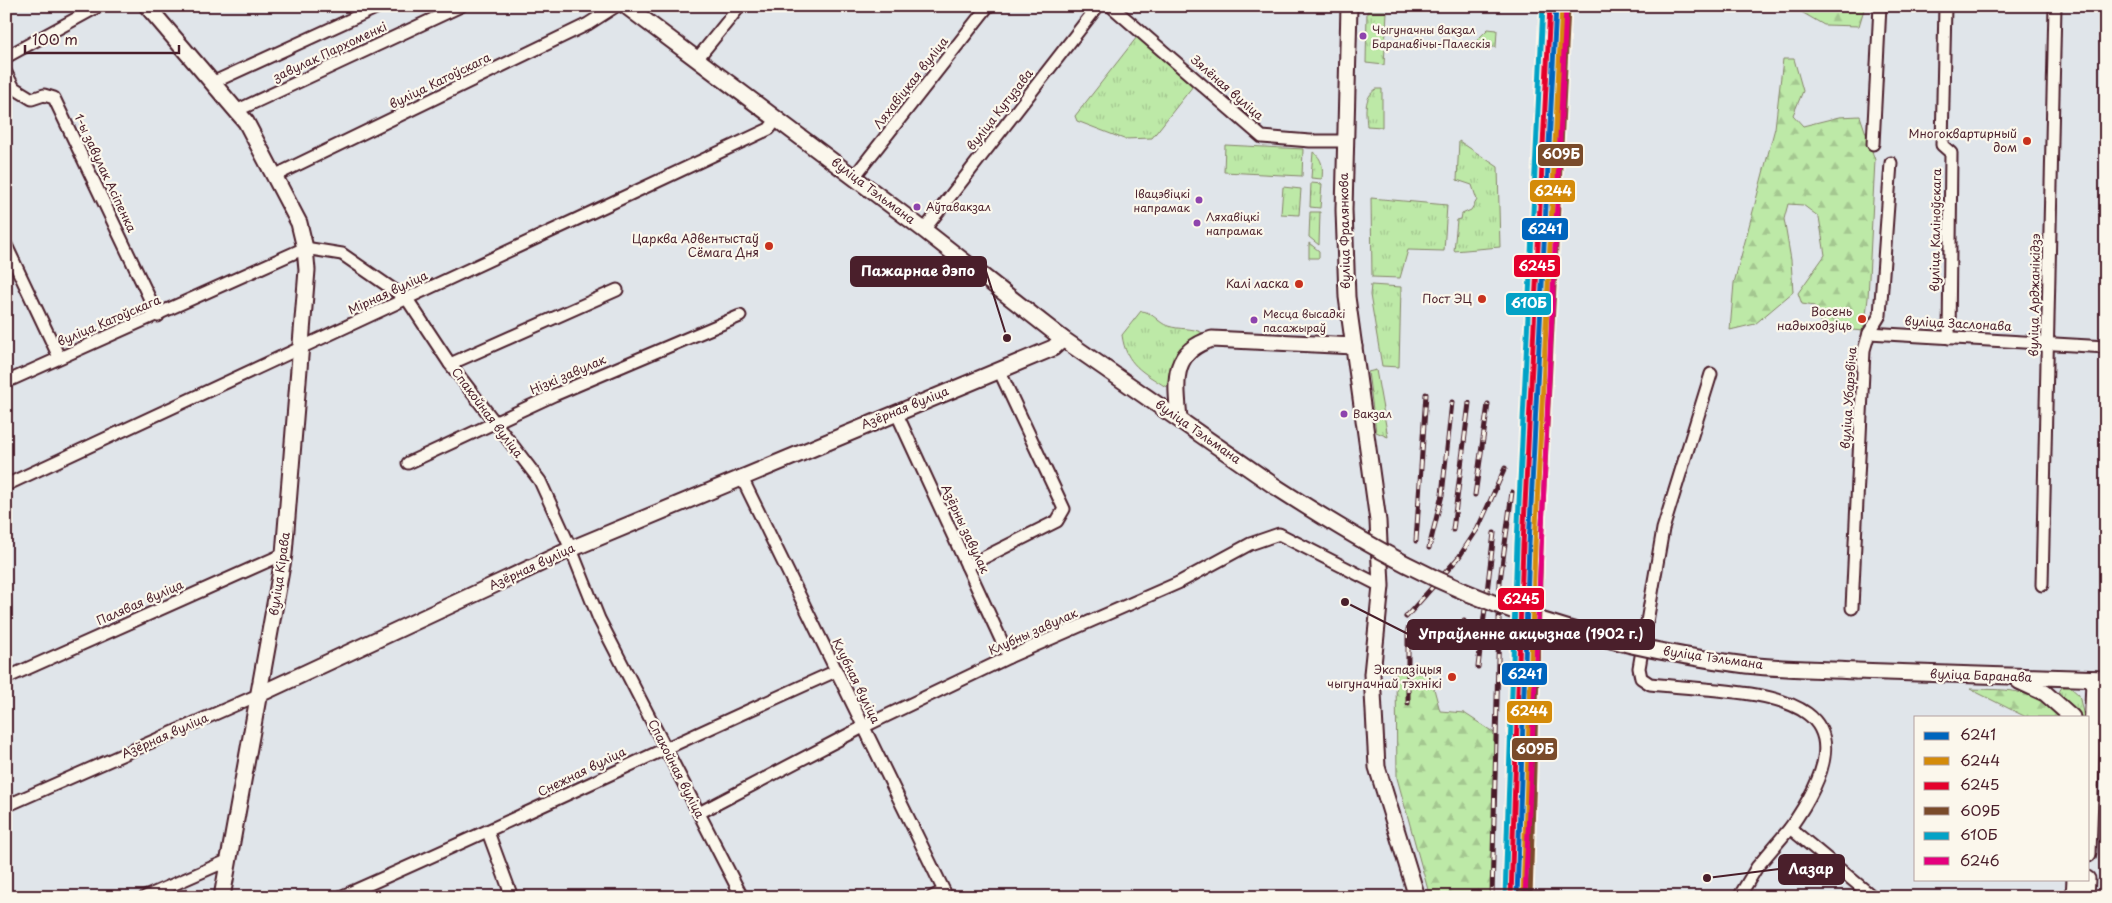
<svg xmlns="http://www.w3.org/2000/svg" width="2112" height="903" font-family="'Playpen Sans',sans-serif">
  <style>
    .grass { fill: url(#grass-tufts); stroke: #848469 }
    .forest { fill: url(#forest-firs); stroke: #848469 }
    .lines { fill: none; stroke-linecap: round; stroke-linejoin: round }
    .street-casing { stroke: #4a1f2b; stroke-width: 15 }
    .secondary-casing { stroke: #4a1f2b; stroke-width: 19 }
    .street { stroke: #fbf7ec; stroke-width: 11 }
    .secondary { stroke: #fbf7ec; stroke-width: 15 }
    .rail-casing { stroke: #4a1f2b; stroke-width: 5 }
    .rail { stroke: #fbf7ec; stroke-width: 3; stroke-dasharray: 9; stroke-linecap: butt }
    .secondary-bridge-casing { stroke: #4a1f2b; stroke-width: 19; stroke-linecap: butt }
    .secondary-bridge { stroke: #fbf7ec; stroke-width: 15 }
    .rail-1-casing { stroke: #fbf7ec; stroke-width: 9 }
    .rail-2-casing { stroke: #fbf7ec; stroke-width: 9 }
    .rail-3-casing { stroke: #fbf7ec; stroke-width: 9 }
    .rail-4-casing { stroke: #fbf7ec; stroke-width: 9 }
    .rail-5-casing { stroke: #fbf7ec; stroke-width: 9 }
    .rail-6-casing { stroke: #fbf7ec; stroke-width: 9 }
    .rail-1 { stroke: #0065bd; stroke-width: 5 }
    .rail-2 { stroke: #d48b09; stroke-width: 5 }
    .rail-3 { stroke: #e4002b; stroke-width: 5 }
    .rail-4 { stroke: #7a4b2a; stroke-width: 5 }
    .rail-5 { stroke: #04a2c6; stroke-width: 5 }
    .rail-6 { stroke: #e5007d; stroke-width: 5 }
    .bus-dot { fill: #8e44ad; stroke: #fbf7ec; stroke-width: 2 }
    .poi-dot { fill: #c8321e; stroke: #fbf7ec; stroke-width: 2 }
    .labels { text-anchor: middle; stroke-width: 4.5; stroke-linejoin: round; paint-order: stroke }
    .bus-label { font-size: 11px; fill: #4a1f2b; stroke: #fbf7ec; text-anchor: start }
    .street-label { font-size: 12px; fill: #4a1f2b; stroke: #fbf7ec }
    .poi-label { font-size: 12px; fill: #4a1f2b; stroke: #fbf7ec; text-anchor: end }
    .leader { fill: none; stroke: #4a1f2b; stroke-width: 2 }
    .callout-dot { fill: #4a1f2b; stroke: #fbf7ec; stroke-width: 2 }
    .callout { fill: #4a1f2b; stroke: #4a1f2b; stroke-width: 2 }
    .callout-label { font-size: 14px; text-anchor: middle; font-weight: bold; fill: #fff }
    .line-badge { stroke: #fbf7ec; stroke-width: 2 }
    .badge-label { font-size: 14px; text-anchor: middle; font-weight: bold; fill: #fff }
  </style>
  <defs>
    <pattern id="grass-tufts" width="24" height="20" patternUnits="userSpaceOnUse" patternTransform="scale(1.25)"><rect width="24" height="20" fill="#bde9a7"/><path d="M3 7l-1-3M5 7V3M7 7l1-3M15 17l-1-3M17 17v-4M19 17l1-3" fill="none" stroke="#a4c790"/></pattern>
    <pattern id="forest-firs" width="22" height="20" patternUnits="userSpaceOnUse" patternTransform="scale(1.25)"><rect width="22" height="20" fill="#bde9a7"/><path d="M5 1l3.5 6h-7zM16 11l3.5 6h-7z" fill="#a4c790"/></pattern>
  </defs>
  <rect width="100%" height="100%" fill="#e0e5ea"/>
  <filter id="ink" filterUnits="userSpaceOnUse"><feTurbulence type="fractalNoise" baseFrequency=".02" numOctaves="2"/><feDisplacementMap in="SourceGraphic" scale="10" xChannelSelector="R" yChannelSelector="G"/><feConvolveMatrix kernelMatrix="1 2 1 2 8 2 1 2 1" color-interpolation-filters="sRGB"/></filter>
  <g filter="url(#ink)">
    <g class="grass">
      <polygon points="1367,11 1385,11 1387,13 1384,65 1366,63"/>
      <polygon points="1488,29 1497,30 1496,47 1475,47 1475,42"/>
      <polygon points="1137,37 1193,86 1152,138 1124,139 1077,121 1075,116"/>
      <path d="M1376,89H1382V127L1367,126C1366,113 1363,98 1376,89Z"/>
      <polygon points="1459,141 1498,167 1500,247 1454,251 1457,220 1461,219 1462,214 1471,210 1477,200 1472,185 1457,180"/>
      <polygon points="1225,145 1303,149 1302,176 1224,172"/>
      <path d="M1313,152C1323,159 1323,168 1322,179L1311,178Z"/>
      <polygon points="1311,183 1322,184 1320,208 1310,207"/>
      <polygon points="1283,187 1301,189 1299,215 1281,214"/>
      <polygon points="1371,198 1447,205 1444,251 1408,250 1400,278 1372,277"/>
      <polygon points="1310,212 1320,212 1319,245 1309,237"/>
      <polygon points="1309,243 1319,251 1319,258 1309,258"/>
      <polygon points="1371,285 1401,287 1399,367 1382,366 1370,295"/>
      <path d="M1141,311C1152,311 1158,323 1168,326C1180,330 1191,327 1203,333L1194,340L1166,387C1143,372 1126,365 1122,335Z"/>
      <polygon points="1376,370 1388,437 1376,432 1368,372"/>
      <path d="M2062,687H2070L2079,695L2084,717H2079C2074,707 2064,701 2059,692Z"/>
    </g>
    <g class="forest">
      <polygon points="1791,6 1865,6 1859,26 1824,25"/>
      <polygon points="1783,59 1794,59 1803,91 1793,115 1803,126 1839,117 1860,116 1875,160 1868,298 1864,331 1828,328 1818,319 1814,306 1802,304 1798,293 1825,255 1819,217 1803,205 1788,204 1784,219 1791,260 1793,292 1755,324 1730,330 1734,283 1775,128"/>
      <polygon points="1396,672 1430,674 1440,711 1464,713 1496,734 1492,897 1430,897 1397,778"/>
      <path d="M1970,689C2014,690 2029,688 2064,717H2026Z"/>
    </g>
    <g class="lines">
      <g class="street-casing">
        <g id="street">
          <polyline points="1111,6 1262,137 1310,141 1344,141"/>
          <polyline points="1945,6 1942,145 1951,153 1949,338"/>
          <polyline points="6,57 99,6"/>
          <polyline points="697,59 740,6"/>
          <polyline points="6,73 14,88 32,99 44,95 54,98 158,316"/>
          <polyline points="214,82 380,6"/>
          <polyline points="238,110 461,6"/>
          <polyline points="1873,144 1880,6"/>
          <polyline points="274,176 588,24 616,6"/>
          <polyline points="854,177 988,6"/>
          <polyline points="924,230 1098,6"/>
          <polyline points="6,245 59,357"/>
          <polyline points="1869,333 2106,347"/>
          <polyline points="450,364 617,290"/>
          <path d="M1711,374L1663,529L1639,668L1641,678L1650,684C1750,695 1891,685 1790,828L1873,897"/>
          <polyline points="6,382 305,248 342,254 407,299 450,364 540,481 571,549 599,619 742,897"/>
          <polyline points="896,412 1009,657"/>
          <polyline points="408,463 554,395 740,316"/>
          <polyline points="741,476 947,897"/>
          <path d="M6,485C262,368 515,248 769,129L777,119"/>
          <polyline points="967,566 1057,521 1064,509 999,370"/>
          <polyline points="2042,585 2055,6"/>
          <polyline points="1852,608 1864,350 1869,333 1880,315 1891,163"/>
          <polyline points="6,678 284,554"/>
          <polyline points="6,806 260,694"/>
          <polyline points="699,813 863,727 1009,657 1178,583 1250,544 1279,534 1381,586"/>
          <polyline points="488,832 512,897"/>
          <polyline points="145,897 229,860"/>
          <path d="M340,897C507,824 670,745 836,671"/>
          <polyline points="932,897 944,891"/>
          <polyline points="1739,897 1757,867 1790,828"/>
        </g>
      </g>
      <g class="secondary-casing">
        <g id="secondary">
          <polyline points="147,6 246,122 299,223 305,248 307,270 284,554 222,897"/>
          <polyline points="626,6 924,230 1063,339 1276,487"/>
          <polyline points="1349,6 1344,210 1347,297 1378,521 1381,586 1372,674 1377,767 1417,897"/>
          <path d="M1179,419C1176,382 1170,352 1212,339L1354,346"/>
          <polyline points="1856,671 2106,679"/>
          <polyline points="2019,681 2045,693 2072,717"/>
          <polyline points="260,694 571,549 1053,348 1063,339"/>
          <polyline points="2088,854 2094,679"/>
          <polyline points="2074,897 2075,879"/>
          <polyline points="2086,897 2087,879"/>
        </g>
      </g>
      <use href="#street" class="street"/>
      <use href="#secondary" class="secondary"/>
      <g class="rail-casing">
        <g id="rail">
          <polyline points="1475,495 1488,404"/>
          <polyline points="1453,530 1469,403"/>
          <polyline points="1416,541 1426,394"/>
          <polyline points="1429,548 1442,495 1452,402"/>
          <polyline points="1406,617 1459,557 1478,528 1505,468"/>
          <polyline points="1408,629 1408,703"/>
          <polyline points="1427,641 1464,621"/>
          <polyline points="1478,667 1494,533"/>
          <polyline points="1492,897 1500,581 1512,492"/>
        </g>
      </g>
      <use href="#rail" class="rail"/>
      <g class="secondary-bridge-casing">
        <path id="secondary-bridge" d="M1276,487C1318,514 1361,541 1406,564C1512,619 1628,650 1746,665C1782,669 1819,669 1856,671"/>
      </g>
      <use href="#secondary-bridge" class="secondary-bridge"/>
      <g class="rail-1-casing">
        <polyline id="rail-1" points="1517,897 1529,545 1556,6"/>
      </g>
      <g class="rail-2-casing">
        <polyline id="rail-2" points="1523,897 1535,545 1562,6"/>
      </g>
      <g class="rail-3-casing">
        <polyline id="rail-3" points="1511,897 1523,545 1550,6"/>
      </g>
      <g class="rail-4-casing">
        <polyline id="rail-4" points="1530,897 1541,546 1568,7"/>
      </g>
      <g class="rail-5-casing">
        <polyline id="rail-5" points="1505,897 1517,544 1543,6"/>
      </g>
      <g class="rail-6-casing">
        <polyline id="rail-6" points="1525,897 1566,7"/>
      </g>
      <use href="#rail-1" class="rail-1"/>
      <use href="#rail-2" class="rail-2"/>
      <use href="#rail-3" class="rail-3"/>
      <use href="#rail-4" class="rail-4"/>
      <use href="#rail-5" class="rail-5"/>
      <use href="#rail-6" class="rail-6"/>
    </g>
  </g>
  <g class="bus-dot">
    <circle cx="1363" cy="36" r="4.5"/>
    <circle cx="1199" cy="200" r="4.5"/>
    <circle cx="917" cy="207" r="4.5"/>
    <circle cx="1197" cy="223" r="4.5"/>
    <circle cx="1254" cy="320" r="4.5"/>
    <circle cx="1344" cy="414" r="4.5"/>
  </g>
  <g class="poi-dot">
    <circle cx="2027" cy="141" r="5"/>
    <circle cx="769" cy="246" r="5"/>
    <circle cx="1299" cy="284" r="5"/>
    <circle cx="1482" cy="299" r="5"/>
    <circle cx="1862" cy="319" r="5"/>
    <circle cx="1452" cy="677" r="5"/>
  </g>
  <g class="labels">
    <g class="bus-label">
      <text x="1372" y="34">Чыгуначны вакзал<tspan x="1372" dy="14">Баранавічы-Палескія</tspan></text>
      <text x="1190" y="198" text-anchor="end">Івацэвіцкі<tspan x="1190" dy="14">напрамак</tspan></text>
      <text x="926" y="211">Аўтавакзал</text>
      <text x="1206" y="221">Ляхавіцкі<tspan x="1206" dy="14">напрамак</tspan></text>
      <text x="1263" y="318">Месца высадкі<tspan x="1263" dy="14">пасажыраў</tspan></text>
      <text x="1353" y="418">Вакзал</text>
    </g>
    <g class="street-label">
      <text transform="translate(330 52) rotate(-25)" y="4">завулак Пархоменкі</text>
      <text transform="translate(440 81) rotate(-26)" y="4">вуліца Катоўскага</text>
      <text transform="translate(911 83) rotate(-52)" y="4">Ляхавіцкая вуліца</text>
      <text transform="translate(1227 88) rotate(41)" y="4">Зялёная вуліца</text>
      <text transform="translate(1000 110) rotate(-52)" y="4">вуліца Кутузава</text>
      <text transform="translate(105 173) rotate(65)" y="4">1-ы завулак Асіпенка</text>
      <text transform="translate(873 191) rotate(37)" y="4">вуліца Тэльмана</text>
      <text transform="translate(1936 230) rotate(-89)" y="4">вуліца Каліноўскага</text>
      <text transform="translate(1345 231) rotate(-91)" y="4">вуліца Фралянкова</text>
      <text transform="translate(388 293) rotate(-25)" y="4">Мірная вуліца</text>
      <text transform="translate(2035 295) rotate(-89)" y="4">вуліца Арджанікідзэ</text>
      <text transform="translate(109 321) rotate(-23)" y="4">вуліца Катоўскага</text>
      <text transform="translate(1958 324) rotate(3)" y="4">вуліца Заслонава</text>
      <text transform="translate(568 375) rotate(-23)" y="4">Нізкі завулак</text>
      <text transform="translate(1849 398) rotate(-86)" y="4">вуліца Убарэвіча</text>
      <text transform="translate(905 408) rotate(-22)" y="4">Азёрная вуліца</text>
      <text transform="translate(487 413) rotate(53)" y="4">Спакойная вуліца</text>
      <text transform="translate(1198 432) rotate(35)" y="4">вуліца Тэльмана</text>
      <text transform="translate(965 529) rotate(65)" y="4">Азёрны завулак</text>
      <text transform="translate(532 567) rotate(-25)" y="4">Азёрная вуліца</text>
      <text transform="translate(280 574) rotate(-82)" y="4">вуліца Кірава</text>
      <text transform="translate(140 603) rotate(-24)" y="4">Палявая вуліца</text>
      <text transform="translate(1033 632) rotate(-24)" y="4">Клубны завулак</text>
      <text transform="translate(1713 658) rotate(8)" y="4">вуліца Тэльмана</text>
      <text transform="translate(1981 676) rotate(2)" y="4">вуліца Баранава</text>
      <text transform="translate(856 681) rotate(64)" y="4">Клубная вуліца</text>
      <text transform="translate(165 736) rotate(-24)" y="4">Азёрная вуліца</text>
      <text transform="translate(676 769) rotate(63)" y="4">Спакойная вуліца</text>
      <text transform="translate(582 772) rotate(-26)" y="4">Снежная вуліца</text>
    </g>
    <g class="poi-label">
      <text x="2017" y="138">Многоквартирный<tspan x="2017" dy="14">дом</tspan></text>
      <text x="759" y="243">Царква Адвентыстаў<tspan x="759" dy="14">Сёмага Дня</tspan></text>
      <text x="1289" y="288">Калі ласка</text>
      <text x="1472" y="303">Пост ЭЦ</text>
      <text x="1852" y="316">Восень<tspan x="1852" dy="14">надыходзіць</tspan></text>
      <text x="1442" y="674">Экспазіцыя<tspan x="1442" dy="14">чыгуначнай тэхнікі</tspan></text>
    </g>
  </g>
  <path class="leader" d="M1007 338L986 271M1345 602L1408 634M1707 878L1779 869"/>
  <g class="callout-dot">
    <circle cx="1007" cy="338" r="5"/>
    <circle cx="1345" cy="602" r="5"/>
    <circle cx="1707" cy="878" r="5"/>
  </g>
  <g class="callout">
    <rect x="851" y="257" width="135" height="29" rx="5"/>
    <rect x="1408" y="620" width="246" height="29" rx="5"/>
    <rect x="1779" y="855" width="65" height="29" rx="5"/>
  </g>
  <g class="callout-label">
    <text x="918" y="276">Пажарнае дэпо</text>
    <text x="1531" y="639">Упраўленне акцызнае (1902 г.)</text>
    <text x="1811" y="874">Лазар</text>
  </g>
  <g class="line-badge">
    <rect x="1537" y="143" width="47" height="24" rx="5" fill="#7a4b2a"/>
    <rect x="1529" y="179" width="47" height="24" rx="5" fill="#d48b09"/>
    <rect x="1521" y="217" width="48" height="24" rx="5" fill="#0065bd"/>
    <rect x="1513" y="254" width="48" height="24" rx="5" fill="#e4002b"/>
    <rect x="1505" y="292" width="47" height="24" rx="5" fill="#04a2c6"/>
    <rect x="1497" y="587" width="48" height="24" rx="5" fill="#e4002b"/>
    <rect x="1501" y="662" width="47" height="24" rx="5" fill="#0065bd"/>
    <rect x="1506" y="700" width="47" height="24" rx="5" fill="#d48b09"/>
    <rect x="1511" y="737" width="47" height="24" rx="5" fill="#7a4b2a"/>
  </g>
  <g class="badge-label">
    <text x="1561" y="159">609Б</text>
    <text x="1553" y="196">6244</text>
    <text x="1545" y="234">6241</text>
    <text x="1537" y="271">6245</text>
    <text x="1529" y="308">610Б</text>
    <text x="1521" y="604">6245</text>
    <text x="1525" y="679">6241</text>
    <text x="1529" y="716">6244</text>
    <text x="1535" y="754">609Б</text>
  </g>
  <rect width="2112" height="903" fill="none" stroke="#fbf7ec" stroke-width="25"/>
  <rect x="12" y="12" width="2087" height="878" fill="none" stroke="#4a1f2b" stroke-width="2" filter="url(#ink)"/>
  <rect x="1914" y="716" width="175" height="165" fill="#fbf7ec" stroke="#b4a19f"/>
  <rect x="1924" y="732" width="25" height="8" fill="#0065bd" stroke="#b4a19f"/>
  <text x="1960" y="740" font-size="15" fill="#4a1f2b">6241</text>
  <rect x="1924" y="757" width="25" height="8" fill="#d48b09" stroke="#b4a19f"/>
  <text x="1960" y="766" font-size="15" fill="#4a1f2b">6244</text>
  <rect x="1924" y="782" width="25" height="8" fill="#e4002b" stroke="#b4a19f"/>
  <text x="1960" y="790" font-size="15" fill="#4a1f2b">6245</text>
  <rect x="1924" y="807" width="25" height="8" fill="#7a4b2a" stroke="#b4a19f"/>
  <text x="1960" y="816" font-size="15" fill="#4a1f2b">609Б</text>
  <rect x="1924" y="832" width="25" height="8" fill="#04a2c6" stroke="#b4a19f"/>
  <text x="1960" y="840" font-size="15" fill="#4a1f2b">610Б</text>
  <rect x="1924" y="857" width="25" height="8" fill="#e5007d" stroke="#b4a19f"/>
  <text x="1960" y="866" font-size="15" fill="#4a1f2b">6246</text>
  <path d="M25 45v8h154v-8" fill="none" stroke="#4a1f2b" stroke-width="2.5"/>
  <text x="32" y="45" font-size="15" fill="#4a1f2b" stroke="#fbf7ec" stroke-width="4" paint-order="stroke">100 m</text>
</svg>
